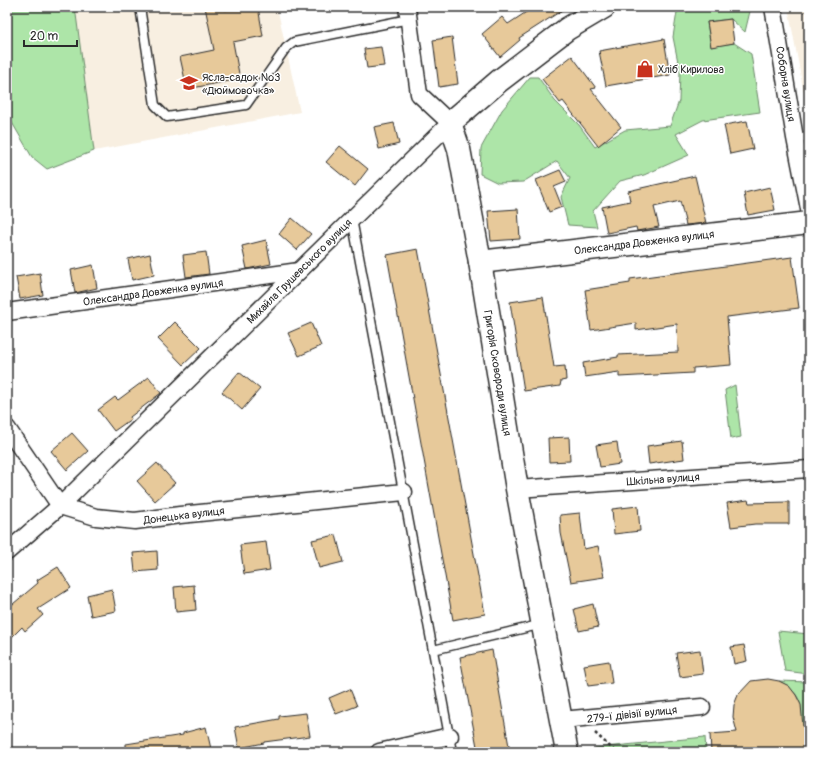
<svg xmlns="http://www.w3.org/2000/svg" width="816" height="759" font-family="Pangolin,sans-serif">
  <style>
    .built { fill: #f8efe1 }
    .green { fill: #ade5a8; stroke: #6c886a }
    .building { fill: #e7c99a; stroke: #2b2b2b }
    .lines { fill: none; stroke-linecap: round; stroke-linejoin: round }
    .lane-casing { stroke: #2b2b2b; stroke-width: 11 }
    .street-casing { stroke: #2b2b2b; stroke-width: 19 }
    .secondary-casing { stroke: #2b2b2b; stroke-width: 25 }
    .path { stroke: #2b2b2b; stroke-width: 2.5; stroke-dasharray: 3 3; stroke-linecap: butt }
    .lane { stroke: #fff; stroke-width: 8 }
    .street { stroke: #fff; stroke-width: 16 }
    .secondary { stroke: #fff; stroke-width: 22 }
    .labels { text-anchor: middle; stroke-width: 3; stroke-linejoin: round; paint-order: stroke }
    .poi-label { font-size: 11px; fill: #2b2b2b; stroke: #fff; text-anchor: start }
    .street-label { font-size: 11px; fill: #2b2b2b; stroke: #fff }
  </style>
  <rect width="100%" height="100%" fill="#fff"/>
  <filter id="ink" filterUnits="userSpaceOnUse"><feTurbulence type="fractalNoise" baseFrequency=".025" numOctaves="2"/><feDisplacementMap in="SourceGraphic" scale="8" xChannelSelector="R" yChannelSelector="G"/><feConvolveMatrix kernelMatrix="1 2 1 2 8 2 1 2 1" color-interpolation-filters="sRGB"/></filter>
  <g filter="url(#ink)">
    <g class="built">
      <polygon points="75,7 277,7 300,112 94,151"/>
      <polygon points="788,7 809,7 809,111 803,88"/>
    </g>
    <g class="green">
      <polygon points="7,7 75,7 94,151 47,169 32,157 7,114"/>
      <polygon points="685,7 751,7 745,32 731,19 707,22 711,46 734,43 751,54 760,112 703,120 676,134 689,155 644,175 620,181 593,211 597,227 568,225 561,197 570,178 557,161 523,182 498,183 480,174 481,148 502,110 530,77 538,77 555,101 579,125 595,147 625,130 670,126 679,101 680,72 673,37 677,12"/>
      <polygon points="735,385 741,437 731,439 725,390"/>
      <polygon points="778,631 809,634 809,674 785,671"/>
      <path d="M779,681L809,682V726L799,727C805,704 799,692 779,681Z"/>
      <polygon points="705,737 706,752 596,752 595,748"/>
    </g>
    <g class="building">
      <polygon points="205,7 224,7 225,10 243,7 258,7 263,36 233,42 240,79 187,89 180,57 214,50"/>
      <polygon points="534,7 567,7 519,38 520,40 500,57 482,34 502,17 508,24"/>
      <polygon points="731,19 734,43 711,47 707,22"/>
      <polygon points="452,37 458,84 439,87 433,40"/>
      <polygon points="664,39 670,75 606,86 599,51"/>
      <polygon points="381,47 384,66 367,68 364,49"/>
      <polygon points="572,56 596,88 591,89 621,127 598,146 563,101 560,103 542,79"/>
      <polygon points="747,121 753,149 730,154 724,125"/>
      <polygon points="394,123 399,144 379,149 374,127"/>
      <polygon points="340,146 368,169 355,186 326,162"/>
      <polygon points="560,170 566,182 554,187 562,207 549,212 536,180"/>
      <polygon points="695,176 706,223 686,225 680,201 654,207 659,227 637,231 636,227 607,233 602,207 630,201 628,191"/>
      <polygon points="770,187 775,210 748,215 744,193"/>
      <polygon points="518,209 520,239 491,241 488,211"/>
      <polygon points="292,218 311,234 297,250 279,234"/>
      <polygon points="266,240 271,264 247,269 242,246"/>
      <polygon points="418,249 485,614 453,620 387,255"/>
      <polygon points="206,252 209,274 186,277 183,255"/>
      <polygon points="150,254 154,275 132,280 128,259"/>
      <polygon points="792,257 799,308 727,317 731,365 693,368 693,373 619,377 619,372 585,377 583,363 618,357 618,355 678,352 677,324 636,330 636,323 591,330 585,290 630,283 630,279"/>
      <polygon points="93,265 97,288 75,293 71,270"/>
      <polygon points="40,273 43,295 20,299 16,277"/>
      <polygon points="543,297 554,367 565,366 566,380 561,381 560,386 524,391 510,302"/>
      <polygon points="175,322 201,348 183,365 158,339"/>
      <polygon points="311,323 321,346 299,356 288,333"/>
      <polygon points="239,372 260,389 242,410 222,392"/>
      <polygon points="149,377 161,393 130,417 131,419 114,431 98,410 115,397 118,400"/>
      <polygon points="72,433 88,451 67,470 51,451"/>
      <polygon points="569,437 570,461 549,462 548,438"/>
      <polygon points="682,441 684,459 649,464 647,446"/>
      <polygon points="617,442 620,464 600,467 596,445"/>
      <polygon points="157,463 175,483 155,501 137,481"/>
      <polygon points="748,500 749,503 789,502 789,524 755,524 731,527 727,503"/>
      <polygon points="638,506 640,531 614,534 612,509"/>
      <polygon points="580,513 584,549 598,546 604,577 571,582 561,533 560,515"/>
      <polygon points="336,535 343,562 319,568 312,540"/>
      <polygon points="266,542 270,570 244,574 240,545"/>
      <polygon points="157,551 158,570 135,572 133,553"/>
      <polygon points="58,567 71,588 38,609 43,615 25,631 22,627 7,642 7,609 38,583 37,580"/>
      <polygon points="194,585 196,610 176,612 174,587"/>
      <polygon points="112,589 116,611 91,616 87,595"/>
      <polygon points="593,604 598,627 579,631 574,609"/>
      <polygon points="744,645 747,661 734,664 731,647"/>
      <polygon points="492,650 510,752 478,752 460,657"/>
      <polygon points="700,650 703,674 680,677 676,653"/>
      <polygon points="609,661 612,683 588,686 584,665"/>
      <polygon points="768,679 779,681 789,686 796,695 801,705 803,726 809,726 809,752 711,752 710,734 737,732 733,717 734,705 738,695 751,681"/>
      <polygon points="350,689 357,706 336,714 329,698"/>
      <polygon points="306,713 310,736 264,742 264,743 239,748 235,727 279,719 279,716"/>
      <polygon points="206,727 211,749 200,752 126,752 126,744 183,735 183,733"/>
    </g>
    <g class="lines">
      <g class="lane-casing">
        <g id="lane">
          <polyline points="140,7 155,105 167,117 246,105 286,48 294,42 409,19"/>
          <polyline points="795,138 809,137"/>
          <polyline points="352,219 452,752"/>
          <polyline points="433,650 543,624"/>
        </g>
      </g>
      <g class="street-casing">
        <g id="street">
          <polyline points="773,7 795,138 809,209"/>
          <polyline points="7,312 299,271"/>
          <polyline points="7,428 60,506 96,517 135,521 180,515 404,492"/>
          <polyline points="517,489 809,469"/>
          <polyline points="7,552 60,506 352,219 450,123 419,94 407,7"/>
          <polyline points="561,720 702,707"/>
          <polyline points="379,752 450,736"/>
        </g>
      </g>
      <g class="secondary-casing">
        <g id="secondary">
          <polyline points="480,262 809,223"/>
          <polyline points="567,752 517,489 480,262 459,149 450,123 499,81 567,29 604,7"/>
        </g>
      </g>
      <polyline class="path" points="595,733 616,752"/>
      <use href="#lane" class="lane"/>
      <use href="#street" class="street"/>
      <use href="#secondary" class="secondary"/>
    </g>
  </g>
  <defs>
    <g id="shop-bare" transform="scale(1.38)"><path d="M-5-2.5h2.3a2.7 3.5 0 0 1 5.4 0H5L5.5 6h-11ZM-1.5-2.5h3a1.5 2.3 0 0 0-3 0Z" fill="#c8321e" stroke="#fff" stroke-width="2.5" paint-order="stroke"/></g>
    <g id="school-bare" transform="scale(1.38)"><path d="M0-5L7-2L0 1L-7-2ZM-4 1L0 2.5L4 1V4Q0 6-4 4Z" fill="#c8321e" stroke="#fff" stroke-width="2.5" paint-order="stroke"/></g>
  </defs>
  <g fill-rule="evenodd">
    <use href="#shop-bare" x="645" y="69"/>
    <use href="#school-bare" x="189" y="83"/>
  </g>
  <g class="labels">
    <g class="poi-label">
      <text x="658" y="73">Хліб Кирилова</text>
      <text x="202" y="81">Ясла-садок №3<tspan x="202" dy="13">«Дюймовочка»</tspan></text>
    </g>
    <g class="street-label">
      <text transform="translate(786 84) rotate(81)" y="4">Соборна вулиця</text>
      <text transform="translate(644 242) rotate(-7)" y="4">Олександра Довженка вулиця</text>
      <text transform="translate(299 271) rotate(-45)" y="4">Михайла Грушевського вулиця</text>
      <text transform="translate(153 292) rotate(-8)" y="4">Олександра Довженка вулиця</text>
      <text transform="translate(498 373) rotate(81)" y="4">Григорія Сковороди вулиця</text>
      <text transform="translate(663 479) rotate(-4)" y="4">Шкільна вулиця</text>
      <text transform="translate(184 515) rotate(-7)" y="4">Донецька вулиця</text>
      <text transform="translate(632 714) rotate(-6)" y="4">279-ї дівізії вулиця</text>
    </g>
  </g>
  <rect width="816" height="759" fill="none" stroke="#fff" stroke-width="24"/>
  <rect x="12" y="12" width="792" height="735" fill="none" stroke="#2b2b2b" stroke-width="1.5" filter="url(#ink)"/>
  <path d="M24 40v6h53v-6" fill="none" stroke="#2b2b2b" stroke-width="2"/>
  <text x="30" y="40" font-size="12" fill="#2b2b2b" stroke="#ffffff" stroke-width="3" paint-order="stroke">20 m</text>
</svg>
